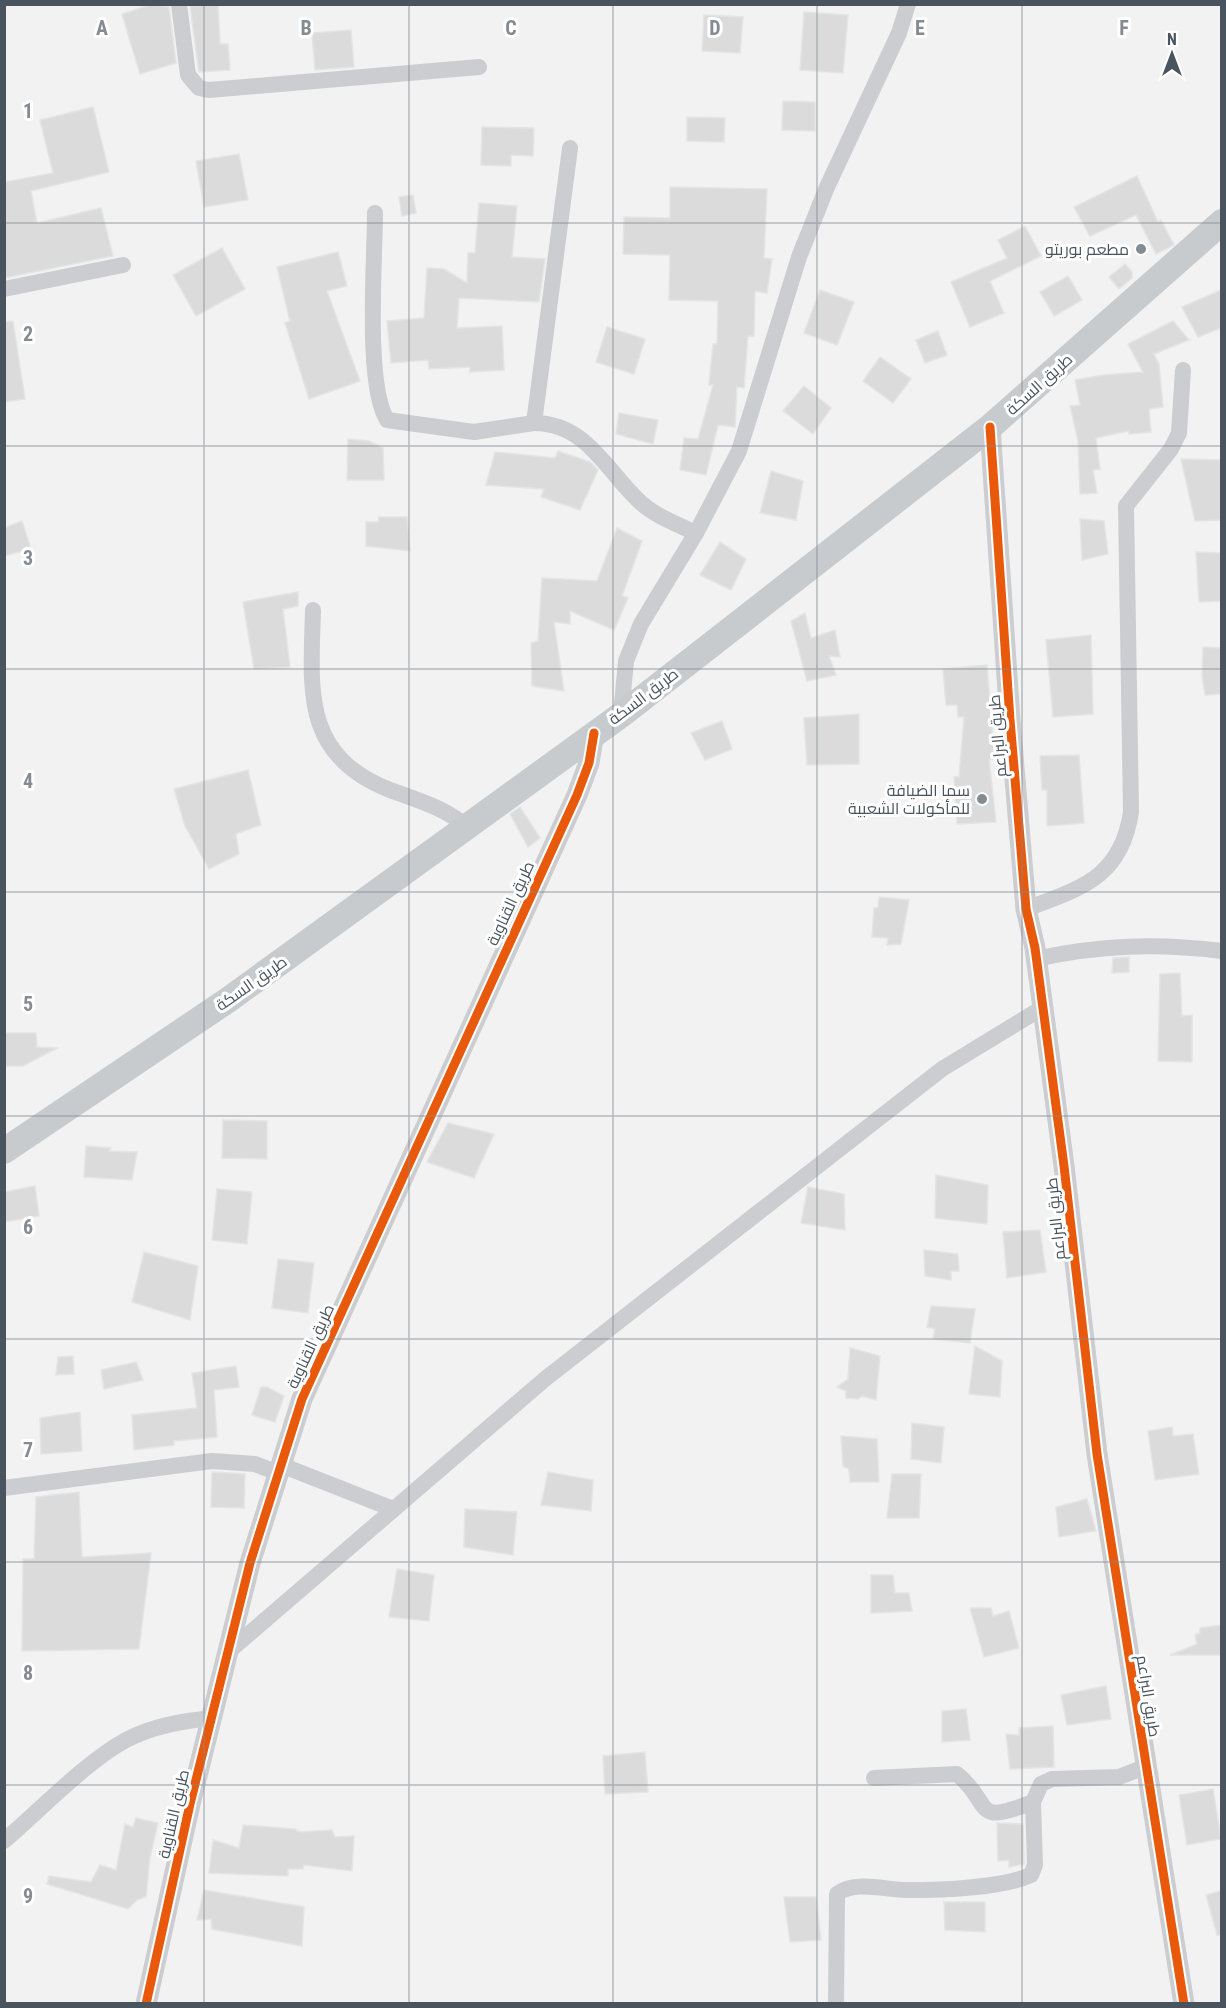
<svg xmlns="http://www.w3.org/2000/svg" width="1226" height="2008" font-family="'Roboto Condensed',Cairo,sans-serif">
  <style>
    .building { fill: #dbdbdc; stroke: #e3e4e5; stroke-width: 1.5 }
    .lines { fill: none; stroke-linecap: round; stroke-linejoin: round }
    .minor { stroke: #cbcdd0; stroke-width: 16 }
    .tertiary { stroke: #cbcdd0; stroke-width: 21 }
    .primary { stroke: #c8cbce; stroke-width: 26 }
    .cycleway-casing { stroke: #fff; stroke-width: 13 }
    .cycleway { stroke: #e8590c; stroke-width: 9 }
    .grid { fill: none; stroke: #848b92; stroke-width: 1.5; stroke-opacity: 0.55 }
    .poi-dot { fill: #848b92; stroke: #fff; stroke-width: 2 }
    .labels { text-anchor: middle; stroke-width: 6; stroke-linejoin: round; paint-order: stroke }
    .poi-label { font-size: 16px; fill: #49545e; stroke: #fff; text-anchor: end }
    .street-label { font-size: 16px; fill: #49545e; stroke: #fff }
    .grid-label { font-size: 20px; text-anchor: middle; font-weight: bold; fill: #848b92; stroke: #fff; stroke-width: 6; stroke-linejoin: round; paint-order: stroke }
  </style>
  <rect width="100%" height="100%" fill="#f2f2f2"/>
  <g class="building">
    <polygon points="153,4 169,7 176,63 140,74 122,14"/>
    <polygon points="218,5 220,44 228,44 230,70 199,72 190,6"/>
    <polygon points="804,12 848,15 843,73 800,70"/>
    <polygon points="704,15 743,17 740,53 702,51"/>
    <polygon points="351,30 354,67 315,70 312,33"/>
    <polygon points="783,101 815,102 815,131 782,130"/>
    <polygon points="93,107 109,172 31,191 37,223 101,208 113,256 4,278 4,182 53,173 40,120"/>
    <polygon points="687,117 725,118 724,142 687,141"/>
    <polygon points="482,127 534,128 533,156 511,155 511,166 481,165"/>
    <polygon points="239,154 248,200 204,207 196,161"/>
    <polygon points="1137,176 1158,222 1161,220 1174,245 1156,254 1136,215 1090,236 1074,207"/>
    <polygon points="670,187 767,189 764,258 772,259 767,293 755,291 754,336 748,336 744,388 737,387 735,427 718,425 706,475 680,470 684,438 698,439 713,385 709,385 713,344 717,344 718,301 669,300 670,255 623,254 624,217 670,218"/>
    <polygon points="413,195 416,213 402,216 399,197"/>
    <polygon points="479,203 517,206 512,257 545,259 539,302 459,298 457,328 502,326 504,370 470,372 470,367 429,369 428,360 391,363 387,321 424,318 427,268 444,269 467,283 468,253 475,253"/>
    <polygon points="1025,226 1041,256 990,281 1004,313 970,327 951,282 1007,258 998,240"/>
    <polygon points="222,248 245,289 196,316 173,275"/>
    <polygon points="338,252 347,286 327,291 360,381 309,399 285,323 290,321 277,267"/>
    <polygon points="1125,264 1132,272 1132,278 1119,289 1109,277"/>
    <polygon points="1068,276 1082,300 1054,316 1040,292"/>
    <polygon points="820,290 854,302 837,345 804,333"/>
    <polygon points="1221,290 1221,328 1198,337 1182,307"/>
    <polygon points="13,321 25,399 4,402 4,322"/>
    <polygon points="1173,321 1189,340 1154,354 1159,364 1163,407 1149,409 1151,432 1129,434 1129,431 1096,438 1100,469 1093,470 1097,493 1080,494 1078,441 1070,406 1080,405 1075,380 1103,375 1143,372 1128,344"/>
    <polygon points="607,327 645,339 634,374 596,362"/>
    <polygon points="938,331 947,355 925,363 916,340"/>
    <polygon points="880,357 911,379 893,403 863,381"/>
    <polygon points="804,386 831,408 813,434 783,411"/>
    <polygon points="619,413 658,420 653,444 616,434"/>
    <polygon points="348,439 369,441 383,448 384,480 347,480"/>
    <polygon points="558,451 590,462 598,470 580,510 541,497 544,489 486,485 495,452 555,458"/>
    <polygon points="1181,459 1221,460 1221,520 1195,521"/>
    <polygon points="771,471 803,481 796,520 760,513"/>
    <polygon points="379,517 407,517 410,551 366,546 366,522 378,522"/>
    <polygon points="1080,519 1104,521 1108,554 1082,560"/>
    <polygon points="22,521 31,549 4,556 4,528"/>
    <polygon points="617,528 642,541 622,596 628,598 614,630 570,611 570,624 554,622 564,691 532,686 531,643 538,641 542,578 597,581"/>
    <polygon points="720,542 746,559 731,590 700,575"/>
    <polygon points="1196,552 1221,553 1221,601 1199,602"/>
    <polygon points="298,592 298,606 283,609 290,667 254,669 243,602"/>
    <polygon points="805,613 811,638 835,630 840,657 829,656 836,675 807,681 791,621"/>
    <polygon points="1091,635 1093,714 1053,717 1046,640"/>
    <polygon points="1203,647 1221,648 1221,694 1205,695 1202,675"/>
    <polygon points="987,665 993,739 999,739 1000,759 989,759 996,822 957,824 954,777 959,777 964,717 958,717 957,705 946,705 943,669"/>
    <polygon points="859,714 859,764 807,765 804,718"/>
    <polygon points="722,721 732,749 705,760 691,733"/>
    <polygon points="1079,755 1084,823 1047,826 1047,790 1042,790 1040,756"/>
    <polygon points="248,770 261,825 236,834 239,854 209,869 185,826 174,789"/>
    <polygon points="520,807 540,838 528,847 510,814"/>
    <polygon points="879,897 909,900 901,944 887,945 888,938 872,937 874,908 878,908"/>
    <polygon points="1129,957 1129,972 1112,973 1113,958"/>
    <polygon points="1180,973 1182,1016 1192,1015 1192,1062 1158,1061 1160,974"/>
    <polygon points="4,1033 36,1033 37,1047 57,1048 23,1066 4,1066"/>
    <polygon points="223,1120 267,1121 267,1159 222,1158"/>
    <polygon points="448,1123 494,1134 474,1178 427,1162"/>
    <polygon points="86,1146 111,1148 109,1151 137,1152 132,1180 84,1177"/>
    <polygon points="936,1175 988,1185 987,1224 935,1218"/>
    <polygon points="35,1186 39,1216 4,1222 4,1192"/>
    <polygon points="808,1187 844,1194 845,1230 801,1223"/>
    <polygon points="217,1189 252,1192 247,1244 212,1240"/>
    <polygon points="1040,1230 1046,1272 1007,1278 1003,1232"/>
    <polygon points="924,1250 958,1254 959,1271 951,1271 951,1280 925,1276"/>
    <polygon points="144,1252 198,1266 190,1320 132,1302"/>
    <polygon points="278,1259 314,1263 308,1313 272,1308"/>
    <polygon points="931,1306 975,1309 970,1343 933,1339 935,1329 927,1327"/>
    <polygon points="975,1346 1002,1361 1000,1397 969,1394"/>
    <polygon points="850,1348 880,1356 876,1400 862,1396 858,1399 846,1398 846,1391 837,1387 848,1379"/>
    <polygon points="73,1356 74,1374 56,1375 58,1357"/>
    <polygon points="136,1362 143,1380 104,1389 101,1370"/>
    <polygon points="236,1366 239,1387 214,1390 217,1437 174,1441 174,1445 134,1450 132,1415 197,1408 192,1373"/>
    <polygon points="261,1387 267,1387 284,1396 275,1422 252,1415"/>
    <polygon points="80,1412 82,1451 41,1454 40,1418"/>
    <polygon points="912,1423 944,1427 941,1463 911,1459"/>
    <polygon points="1172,1427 1173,1436 1193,1434 1199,1474 1155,1480 1148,1431"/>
    <polygon points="841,1436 877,1439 879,1482 850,1482 849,1469 843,1466"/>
    <polygon points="212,1472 245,1474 244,1508 211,1507"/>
    <polygon points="548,1472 593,1480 591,1511 541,1505"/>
    <polygon points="892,1474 921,1474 919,1518 887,1518"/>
    <polygon points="79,1492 82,1557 151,1553 139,1649 22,1651 23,1559 34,1559 36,1497"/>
    <polygon points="1087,1499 1096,1531 1059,1537 1056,1507"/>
    <polygon points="465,1509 517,1512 513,1555 464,1547"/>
    <polygon points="397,1569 434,1575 429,1621 389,1617"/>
    <polygon points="871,1575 893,1575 895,1593 909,1593 912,1611 871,1613"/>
    <polygon points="970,1608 991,1608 993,1616 1009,1611 1019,1648 984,1657"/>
    <polygon points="1221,1625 1221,1655 1170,1655 1197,1644 1195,1635 1200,1633 1200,1628"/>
    <polygon points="1106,1686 1111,1719 1067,1725 1061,1695"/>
    <polygon points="966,1709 970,1740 942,1742 942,1711"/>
    <polygon points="1053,1726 1054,1767 1010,1769 1006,1734 1019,1735 1019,1728"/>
    <polygon points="645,1752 648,1792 605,1794 603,1756"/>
    <polygon points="1213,1789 1221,1839 1187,1845 1179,1795"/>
    <polygon points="136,1818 158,1823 150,1857 146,1897 137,1900 128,1909 47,1884 49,1876 91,1882 100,1865 116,1870 125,1824 133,1827"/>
    <polygon points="997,1823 1023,1824 1024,1864 1009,1867 1009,1860 998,1861"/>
    <polygon points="243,1825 295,1829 300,1832 332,1830 335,1837 354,1836 352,1871 304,1865 303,1869 288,1869 288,1876 209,1873 213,1840 239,1848"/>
    <polygon points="204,1890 304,1907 302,1946 212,1929 211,1919 197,1920"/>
    <polygon points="1221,1891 1221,1935 1217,1935 1206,1895"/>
    <polygon points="784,1897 816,1897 821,1940 790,1942"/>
    <polygon points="944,1902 985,1902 985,1932 945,1930"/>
  </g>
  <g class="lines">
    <g class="minor">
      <polyline points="179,4 188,75 199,88 209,90 479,67"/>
      <path d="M570,148L534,423C585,423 605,468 637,499C652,515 677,524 696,533"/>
      <path d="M375,213C375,260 365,384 387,420L474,432L534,423"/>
      <polyline points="4,289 123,265"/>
      <path d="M313,610C311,689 301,755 390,790C417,800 446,808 468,828"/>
      <polyline points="621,715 626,661 641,624 696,533 739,451 799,257 827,187 899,33 908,4"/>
      <path d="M1026,909C1081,888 1121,878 1131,812L1126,506L1171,449L1179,433L1183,370"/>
      <path d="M1035,959C1100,945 1156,943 1222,951"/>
      <polyline points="281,1465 393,1509"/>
      <polyline points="4,1488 212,1461 255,1464 278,1473"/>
      <polyline points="228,1652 545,1379 942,1069 1042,1008"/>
      <path d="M874,1778L957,1774C994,1804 970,1827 1033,1802L1041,1784L1052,1779L1119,1777L1145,1767"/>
      <path d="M4,1841C39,1811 87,1761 126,1740C153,1726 182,1721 212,1718"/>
      <path d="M836,2004L837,1894C854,1880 886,1890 906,1890C939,1890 1002,1888 1031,1875L1035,1865L1033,1802"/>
    </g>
    <g class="tertiary">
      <polyline points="990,427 1010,720 1026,909 1035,948 1064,1166 1097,1454 1184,2004"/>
      <polyline points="146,2004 190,1804 250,1563 302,1399 577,795 589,763 594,733"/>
    </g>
    <polyline class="primary" points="4,1151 228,1000 621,715 990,427 1222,222"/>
    <g class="cycleway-casing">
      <g id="cycleway">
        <polyline points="990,427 1010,720 1026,909 1035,948 1064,1166 1097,1454 1184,2004"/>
        <polyline points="146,2004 190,1804 250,1563 302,1399 577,795 589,763 594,733"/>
      </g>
    </g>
    <use href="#cycleway" class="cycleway"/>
  </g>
  <path class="grid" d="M204,4V2004M409,4V2004M613,4V2004M817,4V2004M1022,4V2004M4,223H1222M4,446H1222M4,669H1222M4,892H1222M4,1116H1222M4,1339H1222M4,1562H1222M4,1785H1222"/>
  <g class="poi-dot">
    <circle cx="1141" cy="249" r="6"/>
    <circle cx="982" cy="799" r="6"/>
  </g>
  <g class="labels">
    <g class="poi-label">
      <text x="1129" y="255">مطعم بوريتو</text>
      <text x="970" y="796">سما الضيافة<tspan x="970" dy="18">للمأكولات الشعبية</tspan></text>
    </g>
    <g class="street-label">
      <text transform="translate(1039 384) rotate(-42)" y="6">طريق السكة</text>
      <text transform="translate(643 696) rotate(-37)" y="6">طريق السكة</text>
      <text transform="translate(997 736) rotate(-95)" y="6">طريق البراعم</text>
      <text transform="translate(510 903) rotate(-65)" y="6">طريق القناوية</text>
      <text transform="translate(251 983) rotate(-35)" y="6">طريق السكة</text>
      <text transform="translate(1055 1219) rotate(-96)" y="6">طريق البراعم</text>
      <text transform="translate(310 1346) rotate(-65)" y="6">طريق القناوية</text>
      <text transform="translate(1149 1696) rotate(81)" y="6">طريق البراعم</text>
      <text transform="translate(173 1814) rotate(-77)" y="6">طريق القناوية</text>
    </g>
  </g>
  <g class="grid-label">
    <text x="102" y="35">A</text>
    <text x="306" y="35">B</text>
    <text x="511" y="35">C</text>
    <text x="715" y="35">D</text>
    <text x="920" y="35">E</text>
    <text x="1124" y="35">F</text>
    <text x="28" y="118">1</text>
    <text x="28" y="341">2</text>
    <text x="28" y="565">3</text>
    <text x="28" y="788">4</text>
    <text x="28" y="1011">5</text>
    <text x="28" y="1234">6</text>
    <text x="28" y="1457">7</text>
    <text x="28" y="1680">8</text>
    <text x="28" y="1903">9</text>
  </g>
  <rect width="1226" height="2008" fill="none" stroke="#49545e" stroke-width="12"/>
  <g transform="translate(1172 54)" stroke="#ffffff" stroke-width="4.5" paint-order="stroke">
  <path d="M0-4.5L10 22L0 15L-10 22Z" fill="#49545e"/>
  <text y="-9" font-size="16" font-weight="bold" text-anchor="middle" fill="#49545e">N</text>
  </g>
</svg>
